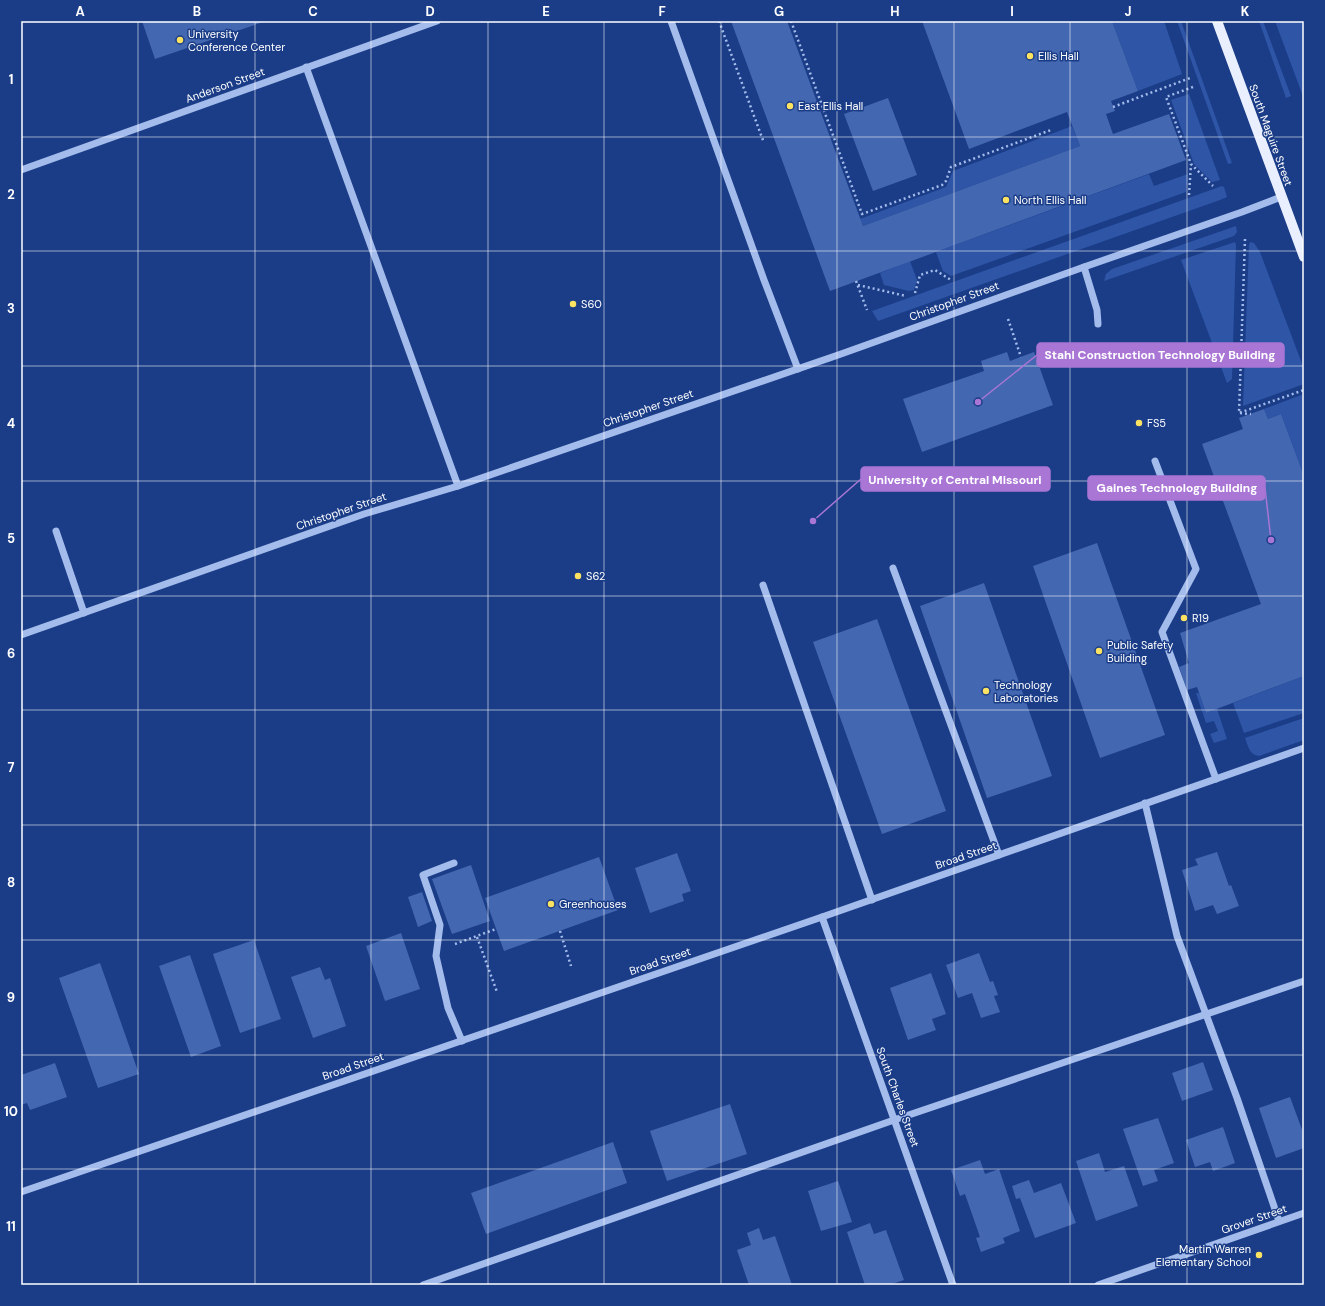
<svg xmlns="http://www.w3.org/2000/svg" width="1325" height="1306" font-family="'DM Sans',sans-serif">
  <style>
    .green { fill: #2e55a6 }
    .building { fill: #4467b1 }
    .lines { fill: none; stroke-linecap: round; stroke-linejoin: round }
    .path { stroke: #a4bcec; stroke-width: 2.5; stroke-dasharray: 2 3; stroke-linecap: butt }
    .minor { stroke: #a4bcec; stroke-width: 7 }
    .major { stroke: #e9efff; stroke-width: 10 }
    .grid { fill: none; stroke: #fff; stroke-width: 1; stroke-opacity: 0.55 }
    .poi-dot { fill: #fde361; stroke: #1b3d88; stroke-width: 1.5 }
    .labels { text-anchor: middle; stroke-width: 3; stroke-linejoin: round; paint-order: stroke }
    .poi-label { font-size: 11px; fill: #fff; stroke: #1b3d88; text-anchor: start }
    .street-label { font-size: 11px; fill: #fff; stroke: #1b3d88 }
    .leader { fill: none; stroke: #a976d5; stroke-width: 1.5 }
    .callout-dot { fill: #a976d5; stroke: #1b3d88; stroke-width: 1.5 }
    .callout { fill: #a976d5; stroke: #a976d5; stroke-width: 1.5 }
    .callout-label { font-size: 12px; text-anchor: middle; font-weight: bold; fill: #fff }
    .neatline { fill: none; stroke: #fff; stroke-width: 1.5 }
    .grid-label { font-size: 13px; text-anchor: middle; font-weight: bold; fill: #fff }
  </style>
  <rect width="100%" height="100%" fill="#1b3d88"/>
  <g class="green">
    <polygon points="1112,21 1164,21 1182,74 1138,91"/>
    <polygon points="1177,21 1181,21 1232,163 1228,164"/>
    <polygon points="1259,21 1263,21 1291,96 1286,98"/>
    <polygon points="1275,21 1304,21 1304,99"/>
    <polygon points="1189,94 1220,180 1212,182 1194,164 1171,100"/>
    <polygon points="1072,126 1080,146 863,226 860,219 946,187 953,171"/>
    <polygon points="1149,174 1154,186 1188,174 1186,192 951,276 943,271 936,252"/>
    <polygon points="1222,186 1224,187 1227,197 1220,200 878,321 872,311"/>
    <polygon points="1236,226 1237,232 1234,236 1104,281 1106,274 1112,269"/>
    <polygon points="1235,242 1236,245 1232,379 1227,383 1181,260"/>
    <polygon points="1250,242 1254,243 1260,252 1304,369 1304,384 1243,406 1249,245"/>
    <polygon points="910,261 917,280 914,290 909,291 884,285 880,273"/>
    <polygon points="1304,394 1304,476 1281,414 1268,419 1264,409"/>
    <polygon points="1304,676 1304,713 1244,733 1233,703"/>
    <polygon points="1196,693 1199,693 1206,713 1217,709 1227,739 1214,743 1210,734 1218,731 1214,721 1206,723"/>
    <path d="M1304,718V740L1259,756C1249,755 1248,745 1245,738Z"/>
  </g>
  <g class="building">
    <polygon points="142,21 266,21 155,59"/>
    <polygon points="731,21 787,21 863,226 1080,146 1067,112 969,149 922,21 1112,21 1138,91 1111,101 1115,111 1106,114 1113,134 1169,114 1186,160 830,291"/>
    <polygon points="888,98 917,175 873,191 844,114"/>
    <polygon points="1007,352 1010,361 1034,352 1053,405 922,452 903,399 984,371 981,361"/>
    <polygon points="1264,409 1268,419 1281,414 1304,476 1304,676 1206,713 1197,687 1187,690 1179,667 1189,663 1180,633 1261,604 1202,444 1243,429 1239,418"/>
    <polygon points="1097,543 1165,735 1100,758 1033,566"/>
    <polygon points="984,583 1052,776 987,798 920,606"/>
    <polygon points="877,619 946,811 882,834 813,642"/>
    <polygon points="1217,852 1229,886 1231,885 1239,906 1217,914 1213,905 1195,911 1182,870 1198,865 1195,859"/>
    <polygon points="677,853 691,891 682,894 684,901 650,913 635,868"/>
    <polygon points="599,857 618,910 504,951 485,898"/>
    <polygon points="471,865 490,921 452,934 432,879"/>
    <polygon points="422,892 432,921 418,927 408,897"/>
    <polygon points="401,933 420,989 385,1001 366,946"/>
    <polygon points="254,940 281,1019 240,1033 213,954"/>
    <polygon points="979,953 990,982 993,981 998,995 994,996 1000,1012 981,1018 972,993 958,998 946,965"/>
    <polygon points="190,955 221,1046 191,1057 159,966"/>
    <polygon points="100,963 139,1074 98,1088 59,978"/>
    <polygon points="320,967 325,980 330,978 346,1026 313,1038 291,977"/>
    <polygon points="931,973 946,1014 932,1019 936,1030 908,1040 890,988"/>
    <polygon points="1203,1062 1213,1090 1182,1101 1172,1073"/>
    <polygon points="55,1063 67,1097 30,1110 27,1103 21,1105 21,1085 22,1084 21,1075"/>
    <polygon points="1290,1097 1304,1135 1304,1148 1276,1158 1259,1108"/>
    <polygon points="730,1104 747,1154 667,1181 650,1131"/>
    <polygon points="1158,1118 1174,1163 1154,1170 1158,1181 1143,1186 1123,1129"/>
    <polygon points="1223,1127 1235,1163 1213,1171 1210,1162 1195,1167 1186,1140"/>
    <polygon points="613,1142 627,1183 486,1234 471,1193"/>
    <polygon points="1099,1153 1105,1172 1124,1166 1138,1206 1096,1221 1076,1161"/>
    <polygon points="980,1160 985,1174 999,1169 1020,1231 1003,1238 1005,1243 981,1252 976,1238 980,1237 965,1194 960,1196 951,1170"/>
    <polygon points="1029,1180 1034,1193 1061,1183 1076,1223 1035,1238 1020,1198 1016,1199 1012,1186"/>
    <polygon points="838,1181 852,1222 821,1231 808,1191"/>
    <polygon points="870,1223 874,1234 886,1230 904,1280 889,1285 865,1285 847,1232"/>
    <polygon points="759,1228 763,1240 775,1236 792,1285 749,1285 737,1250 751,1245 747,1233"/>
  </g>
  <g class="lines">
    <g class="path">
      <polyline points="719,21 764,143"/>
      <polyline points="791,21 862,214 942,185 946,181 951,167 1051,130"/>
      <polyline points="1193,87 1166,97 1191,164 1213,186"/>
      <polyline points="1113,107 1190,78"/>
      <polyline points="1189,195 1191,164"/>
      <polyline points="1245,239 1239,413 1304,390"/>
      <polyline points="856,281 867,310"/>
      <polyline points="858,285 906,296"/>
      <polyline points="915,293 920,275 935,270 951,280"/>
      <polyline points="1008,319 1021,357"/>
      <polyline points="1240,413 1251,414"/>
      <polyline points="560,931 571,966"/>
      <polyline points="477,937 497,992"/>
      <polyline points="455,944 496,929"/>
    </g>
    <g class="minor">
      <polyline points="671,21 764,280 798,369"/>
      <polyline points="306,67 458,486"/>
      <polyline points="21,170 437,21"/>
      <polyline points="1084,267 1097,310 1098,324"/>
      <polyline points="1155,461 1196,569 1162,632 1216,779"/>
      <polyline points="56,531 84,613"/>
      <polyline points="893,568 999,855"/>
      <polyline points="763,585 872,900"/>
      <polyline points="21,635 364,514 458,486 841,354 1084,267 1242,212 1281,197"/>
      <polyline points="1145,803 1177,936 1237,1098 1279,1221"/>
      <polyline points="454,863 423,875 440,925 436,956 448,1008 462,1041"/>
      <polyline points="822,917 953,1285"/>
      <polyline points="21,1192 822,917 1304,748"/>
      <polyline points="423,1285 894,1120 1304,981"/>
      <polyline points="1098,1285 1304,1213"/>
    </g>
    <polyline class="major" points="1217,21 1304,257"/>
  </g>
  <path class="grid" d="M138,21V1285M255,21V1285M371,21V1285M488,21V1285M604,21V1285M721,21V1285M837,21V1285M954,21V1285M1070,21V1285M1187,21V1285M21,137H1304M21,251H1304M21,366H1304M21,481H1304M21,596H1304M21,710H1304M21,825H1304M21,940H1304M21,1055H1304M21,1169H1304"/>
  <g class="poi-dot">
    <circle cx="180" cy="40" r="4"/>
    <circle cx="1030" cy="56" r="4"/>
    <circle cx="790" cy="106" r="4"/>
    <circle cx="1006" cy="200" r="4"/>
    <circle cx="573" cy="304" r="4"/>
    <circle cx="1139" cy="423" r="4"/>
    <circle cx="578" cy="576" r="4"/>
    <circle cx="1184" cy="618" r="4"/>
    <circle cx="1099" cy="651" r="4"/>
    <circle cx="986" cy="691" r="4"/>
    <circle cx="551" cy="904" r="4"/>
    <circle cx="1259" cy="1255" r="4"/>
  </g>
  <g class="labels">
    <g class="poi-label">
      <text x="188" y="38">University<tspan x="188" dy="13">Conference Center</tspan></text>
      <text x="1038" y="60">Ellis Hall</text>
      <text x="798" y="110">East Ellis Hall</text>
      <text x="1014" y="204">North Ellis Hall</text>
      <text x="581" y="308">S60</text>
      <text x="1147" y="427">FS5</text>
      <text x="586" y="580">S62</text>
      <text x="1192" y="622">R19</text>
      <text x="1107" y="649">Public Safety<tspan x="1107" dy="13">Building</tspan></text>
      <text x="994" y="689">Technology<tspan x="994" dy="13">Laboratories</tspan></text>
      <text x="559" y="908">Greenhouses</text>
      <text x="1251" y="1253" text-anchor="end">Martin Warren<tspan x="1251" dy="13">Elementary School</tspan></text>
    </g>
    <g class="street-label">
      <text transform="translate(225 85) rotate(-20)" y="4">Anderson Street</text>
      <text transform="translate(1271 135) rotate(70)" y="4">South Maguire Street</text>
      <text transform="translate(954 301) rotate(-20)" y="4">Christopher Street</text>
      <text transform="translate(648 408) rotate(-19)" y="4">Christopher Street</text>
      <text transform="translate(341 511) rotate(-19)" y="4">Christopher Street</text>
      <text transform="translate(966 855) rotate(-19)" y="4">Broad Street</text>
      <text transform="translate(660 961) rotate(-19)" y="4">Broad Street</text>
      <text transform="translate(353 1066) rotate(-19)" y="4">Broad Street</text>
      <text transform="translate(898 1097) rotate(70)" y="4">South Charles Street</text>
      <text transform="translate(1254 1219) rotate(-19)" y="4">Grover Street</text>
    </g>
  </g>
  <path class="leader" d="M978 402L1037 355M813 521L861 479M1271 540L1265 488"/>
  <g class="callout-dot">
    <circle cx="978" cy="402" r="4"/>
    <circle cx="813" cy="521" r="4"/>
    <circle cx="1271" cy="540" r="4"/>
  </g>
  <g class="callout">
    <rect x="1037" y="343" width="247" height="24" rx="4"/>
    <rect x="861" y="467" width="189" height="24" rx="4"/>
    <rect x="1088" y="476" width="177" height="24" rx="4"/>
  </g>
  <g class="callout-label">
    <text x="1160" y="359">Stahl Construction Technology Building</text>
    <text x="955" y="484">University of Central Missouri</text>
    <text x="1177" y="492">Gaines Technology Building</text>
  </g>
  <rect width="1325" height="1306" fill="none" stroke="#1b3d88" stroke-width="44"/>
  <rect x="22" y="22" width="1281" height="1262" class="neatline"/>
  <g class="grid-label">
    <text x="80" y="16">A</text>
    <text x="197" y="16">B</text>
    <text x="313" y="16">C</text>
    <text x="430" y="16">D</text>
    <text x="546" y="16">E</text>
    <text x="662" y="16">F</text>
    <text x="779" y="16">G</text>
    <text x="895" y="16">H</text>
    <text x="1012" y="16">I</text>
    <text x="1128" y="16">J</text>
    <text x="1245" y="16">K</text>
    <text x="11" y="84">1</text>
    <text x="11" y="199">2</text>
    <text x="11" y="313">3</text>
    <text x="11" y="428">4</text>
    <text x="11" y="543">5</text>
    <text x="11" y="658">6</text>
    <text x="11" y="772">7</text>
    <text x="11" y="887">8</text>
    <text x="11" y="1002">9</text>
    <text x="11" y="1116">10</text>
    <text x="11" y="1231">11</text>
  </g>
</svg>
